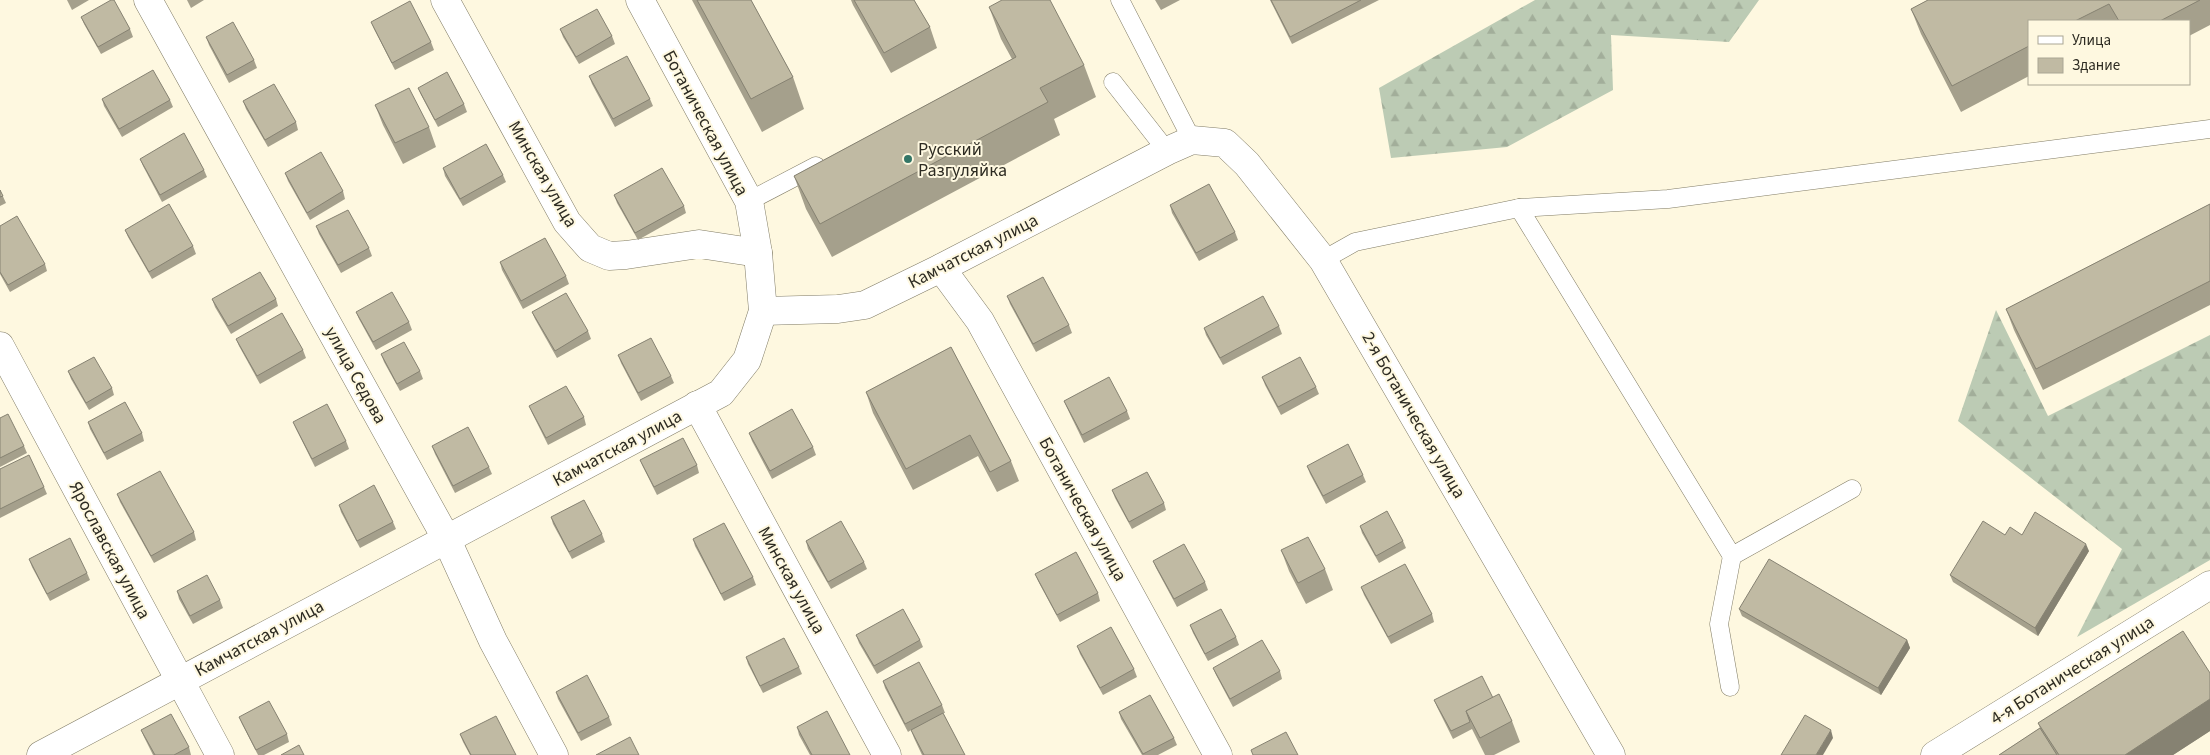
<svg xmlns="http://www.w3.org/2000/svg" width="2210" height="755" font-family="'Source Sans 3',sans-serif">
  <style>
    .forest { fill: url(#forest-firs) }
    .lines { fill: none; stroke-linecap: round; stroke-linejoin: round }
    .service-casing { stroke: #817c66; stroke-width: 19 }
    .minor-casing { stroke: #817c66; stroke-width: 29 }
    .service { stroke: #fff; stroke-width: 18 }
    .minor { stroke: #fff; stroke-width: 28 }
    .wall { fill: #a5a08c }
    .shaded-wall { fill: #868272 }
    .building { fill: #c0baa3; stroke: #868272 }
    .poi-dot { fill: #347667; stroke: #fef8e0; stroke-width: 2 }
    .labels { text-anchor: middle; stroke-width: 4; stroke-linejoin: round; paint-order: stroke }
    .street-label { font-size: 18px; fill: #2d2b22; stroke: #fef8e0 }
    .poi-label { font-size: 18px; fill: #2d2b22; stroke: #fef8e0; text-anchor: start }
  </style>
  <defs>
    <pattern id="forest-firs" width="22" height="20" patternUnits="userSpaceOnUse" patternTransform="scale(1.25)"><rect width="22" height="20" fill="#bccbb4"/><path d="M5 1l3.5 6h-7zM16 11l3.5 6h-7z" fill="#a2ae9a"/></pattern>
  </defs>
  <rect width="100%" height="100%" fill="#fef8e0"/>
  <g class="forest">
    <polygon points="1535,0 1759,0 1729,42 1611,35 1613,90 1507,147 1391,158 1379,88"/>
    <polygon points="1996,310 2048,416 2210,335 2210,560 2077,637 2122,549 1958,421"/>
  </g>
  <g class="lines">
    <g class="service-casing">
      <g id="service">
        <polyline points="1120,0 1192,140"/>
        <polyline points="1113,82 1167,151"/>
        <polyline points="749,201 816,166"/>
        <polyline points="1519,208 1668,199 2210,129"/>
        <polyline points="1323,260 1355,242 1519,208 1732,556 1852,489"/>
        <polyline points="1730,687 1719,624 1732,556"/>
      </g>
    </g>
    <g class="minor-casing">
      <g id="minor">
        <polyline points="148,0 446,538 493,641 554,755"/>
        <polyline points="445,0 567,222 590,248 609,256 626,255 699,244 758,253"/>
        <polyline points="941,268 980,321 1218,755"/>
        <polyline points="763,311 838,309 865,305 941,268 1167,151 1192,140 1225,143 1247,164 1323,260 1611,755"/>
        <polyline points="0,346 220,755"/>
        <polyline points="697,405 887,755"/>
        <polyline points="41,755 721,393 747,360 763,311 758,253 749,201 640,0"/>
        <polyline points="1935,755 2210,585"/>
      </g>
    </g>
    <use href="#service" class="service"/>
    <use href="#minor" class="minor"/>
  </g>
  <g class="wall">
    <polygon points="67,0 89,0 72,10"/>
    <polygon points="187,0 204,0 191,8"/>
    <polygon points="692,0 751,0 793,77 804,109 762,132"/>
    <polygon points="851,0 914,0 930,27 937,48 891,73 853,5"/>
    <polygon points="1155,0 1180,0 1161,10"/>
    <polygon points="1270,0 1379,0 1292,44"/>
    <polygon points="1928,0 2210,0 2210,25 2189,36 2189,21 2029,21 2029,76 1961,112 1921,34 1911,9"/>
    <polygon points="989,7 1084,65 1096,97 1054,119 1060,135 832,257 806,209 794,176 1012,59 1001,39"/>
    <polygon points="81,17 130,29 133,37 101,54 84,24"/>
    <polygon points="371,22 431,42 434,50 395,70 374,29"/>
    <polygon points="560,29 612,36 615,44 579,64 563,37"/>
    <polygon points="206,37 254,60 257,68 229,83 209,45"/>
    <polygon points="589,76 650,99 653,106 615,127 592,84"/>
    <polygon points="418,88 464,104 467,112 438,127 421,95"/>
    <polygon points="102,99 170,100 173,107 122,137 104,106"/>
    <polygon points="243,101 296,122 298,130 268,147 246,109"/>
    <polygon points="375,105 429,127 436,147 403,164 383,125"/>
    <polygon points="140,159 204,170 207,177 162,202 143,166"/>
    <polygon points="443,168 503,175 506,182 463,206 445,176"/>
    <polygon points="285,173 343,191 345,199 310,220 288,181"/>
    <polygon points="0,190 6,203 0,206"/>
    <polygon points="614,195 684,206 686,213 638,240 617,203"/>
    <polygon points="2210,204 2210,305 2043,390 2014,330 2006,309"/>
    <polygon points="1170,205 1235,232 1238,240 1199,261 1172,213"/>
    <polygon points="0,226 45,264 47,271 10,292 0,274"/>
    <polygon points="316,226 369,248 372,256 341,273 319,234"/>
    <polygon points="125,230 193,246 196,254 152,279 128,237"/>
    <polygon points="500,262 566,276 569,284 523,309 502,270"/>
    <polygon points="1007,296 1069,325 1072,333 1036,352 1010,304"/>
    <polygon points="212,299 276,299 278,306 231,334 215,307"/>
    <polygon points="356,312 409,322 412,330 376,350 359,319"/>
    <polygon points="532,312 588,331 591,339 557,358 535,319"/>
    <polygon points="1279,326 1282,334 1223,365 1206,335 1204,328"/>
    <polygon points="236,339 303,350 306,358 260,384 239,346"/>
    <polygon points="951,347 1011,461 1019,481 997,492 978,456 913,490 873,413 866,392"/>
    <polygon points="381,354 420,371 423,379 400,391 384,362"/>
    <polygon points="618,355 671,376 674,383 641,401 621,363"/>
    <polygon points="68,371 112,388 114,395 89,410 71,379"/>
    <polygon points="1262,377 1316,387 1319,394 1281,415 1265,385"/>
    <polygon points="1064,401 1127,411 1130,419 1084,443 1067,408"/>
    <polygon points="529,406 584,417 586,425 548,445 532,413"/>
    <polygon points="0,418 24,446 27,453 0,467"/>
    <polygon points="88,422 142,433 144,441 107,460 90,429"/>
    <polygon points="293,422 346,441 349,449 315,467 296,429"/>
    <polygon points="749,433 813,447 816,455 772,479 752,441"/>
    <polygon points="432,446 489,467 492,474 455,493 435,454"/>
    <polygon points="640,460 697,465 699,473 657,495 643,467"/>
    <polygon points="1307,466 1363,475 1366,482 1326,504 1310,474"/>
    <polygon points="0,469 44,487 47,494 0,518"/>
    <polygon points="1112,490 1164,503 1166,510 1132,529 1115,498"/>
    <polygon points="117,494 194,532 196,540 154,563 120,502"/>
    <polygon points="339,505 393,522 396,529 360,548 341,512"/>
    <polygon points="551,517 602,534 605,542 572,559 553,524"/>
    <polygon points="1360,526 1403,541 1406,548 1379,563 1362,533"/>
    <polygon points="2022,535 2089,551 2038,636 1953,582 1950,575"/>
    <polygon points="693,539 753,577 756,585 724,601 695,546"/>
    <polygon points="806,541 864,562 867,569 831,589 808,549"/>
    <polygon points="1281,550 1325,569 1333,590 1306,604 1289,571"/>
    <polygon points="29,559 87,573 90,580 50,601 32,567"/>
    <polygon points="1153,561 1205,582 1208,590 1177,607 1156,568"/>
    <polygon points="1035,574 1098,593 1100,601 1060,622 1038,581"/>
    <polygon points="1361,587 1432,614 1434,622 1391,644 1364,595"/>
    <polygon points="177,591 220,600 223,608 193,624 179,599"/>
    <polygon points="1739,609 1907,640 1910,648 1881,695 1742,616"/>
    <polygon points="1190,625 1236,637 1239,645 1208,661 1193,633"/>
    <polygon points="856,635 920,640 923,647 877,674 859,643"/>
    <polygon points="1077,646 1134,669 1137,677 1103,695 1080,654"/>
    <polygon points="746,657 799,667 802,674 763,693 748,664"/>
    <polygon points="1213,668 1280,671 1282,679 1233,707 1216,675"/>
    <polygon points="2210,673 2210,731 2173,755 1999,755 2040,728 2038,723"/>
    <polygon points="883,681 942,705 945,713 943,713 965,755 922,755 914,738 911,730 908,732 885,688"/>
    <polygon points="556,692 609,717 612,725 581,741 558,699"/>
    <polygon points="1493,698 1512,721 1520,742 1494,755 1485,755 1472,729 1453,739 1437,707 1434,700"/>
    <polygon points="1119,712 1174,738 1177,745 1158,755 1142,755 1121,719"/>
    <polygon points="239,717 287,734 289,742 264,755 258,755 242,724"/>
    <polygon points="797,727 850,755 810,755 799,735"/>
    <polygon points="141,730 189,747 191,755 153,755 144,737"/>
    <polygon points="460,734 516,755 470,755 463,742"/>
  </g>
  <g class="shaded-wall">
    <polygon points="2086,544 2089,551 2038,636 2035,628"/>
    <polygon points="1907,640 1910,648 1881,695 1878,688"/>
    <polygon points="2210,699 2210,731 2173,755 2125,755"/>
    <polygon points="1831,730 1833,738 1823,755 1816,755"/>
  </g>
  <g class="building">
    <polygon points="111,0 114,0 130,29 98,47 81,17"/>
    <polygon points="697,0 751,0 793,77 751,99"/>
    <polygon points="854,0 914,0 930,27 884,53"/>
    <polygon points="1002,0 1050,0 1084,65 1040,88 1048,102 820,224 794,176 1016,57 989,7"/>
    <polygon points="1271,0 1361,0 1290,37"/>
    <polygon points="1928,0 2200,0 2160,21 2119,21 2109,4 2075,21 2029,21 2029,46 1952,86 1911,9"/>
    <polygon points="410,1 431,42 392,63 371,22"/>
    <polygon points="597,9 612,36 576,57 560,29"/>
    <polygon points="233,22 254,60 227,75 206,37"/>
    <polygon points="627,56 650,99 613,119 589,76"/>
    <polygon points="153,70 170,100 119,129 102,99"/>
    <polygon points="447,72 464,104 435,120 418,88"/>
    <polygon points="274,84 296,122 265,140 243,101"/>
    <polygon points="409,88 429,127 395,143 375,105"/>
    <polygon points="184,133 204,170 160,195 140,159"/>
    <polygon points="486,144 503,175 460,199 443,168"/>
    <polygon points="321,152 343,191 307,213 285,173"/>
    <polygon points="662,168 684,206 635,233 614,195"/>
    <polygon points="1209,184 1235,232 1196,253 1170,205"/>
    <polygon points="0,190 3,196 0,197"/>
    <polygon points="169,204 193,246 149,272 125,230"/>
    <polygon points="2210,204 2210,281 2036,369 2006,309"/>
    <polygon points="348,210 369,248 338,265 316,226"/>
    <polygon points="17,216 45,264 8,285 0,272 0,226"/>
    <polygon points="545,238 566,276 521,301 500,262"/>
    <polygon points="260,272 276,299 228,326 212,299"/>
    <polygon points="1043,277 1069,325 1033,344 1007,296"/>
    <polygon points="392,292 409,322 373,342 356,312"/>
    <polygon points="566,293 588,331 555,351 532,312"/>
    <polygon points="1263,296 1279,326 1220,358 1204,328"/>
    <polygon points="282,313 303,350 257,376 236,339"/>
    <polygon points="651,338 671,376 638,393 618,355"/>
    <polygon points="404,342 420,371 397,384 381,354"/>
    <polygon points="951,347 1011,461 990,472 970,435 906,469 866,392"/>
    <polygon points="94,357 112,388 86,403 68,371"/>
    <polygon points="1300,357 1316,387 1278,407 1262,377"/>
    <polygon points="1109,377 1127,411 1082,435 1064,401"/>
    <polygon points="566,386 584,417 546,438 529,406"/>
    <polygon points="125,402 142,433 104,453 88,422"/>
    <polygon points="327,404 346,441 312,459 293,422"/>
    <polygon points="792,409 813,447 770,471 749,433"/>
    <polygon points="8,414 24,446 0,458 0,418"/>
    <polygon points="468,427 489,467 453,486 432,446"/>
    <polygon points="683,438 697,465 654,487 640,460"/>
    <polygon points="1348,444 1363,475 1323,496 1307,466"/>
    <polygon points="29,455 44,487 0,509 0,469"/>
    <polygon points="160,471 194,532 151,556 117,494"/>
    <polygon points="1147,472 1164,503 1129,522 1112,490"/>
    <polygon points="374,485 393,522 357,541 339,505"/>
    <polygon points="584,500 602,534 569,552 551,517"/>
    <polygon points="1387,511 1403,541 1376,556 1360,526"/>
    <polygon points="2035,512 2086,544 2035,628 1950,575 1983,521 2005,535 2010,527 2022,535"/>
    <polygon points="841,521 864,562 828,582 806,541"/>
    <polygon points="724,523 753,577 721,594 693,539"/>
    <polygon points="1308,537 1325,569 1298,583 1281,550"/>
    <polygon points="70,538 87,573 47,594 29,559"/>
    <polygon points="1184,544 1205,582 1174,599 1153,561"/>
    <polygon points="1076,552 1098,593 1057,615 1035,574"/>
    <polygon points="1769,559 1907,640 1878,688 1739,609"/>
    <polygon points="1405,564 1432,614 1388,637 1361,587"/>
    <polygon points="207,575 220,600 190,616 177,591"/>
    <polygon points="903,609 920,640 874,666 856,635"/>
    <polygon points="1221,609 1236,637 1205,654 1190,625"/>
    <polygon points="1111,627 1134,669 1100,688 1077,646"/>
    <polygon points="2183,631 2210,673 2210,699 2125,755 2059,755 2038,723"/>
    <polygon points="784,638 799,667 760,686 746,657"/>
    <polygon points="1262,640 1280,671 1230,699 1213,668"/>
    <polygon points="919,662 942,705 905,724 883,681"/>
    <polygon points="587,675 609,717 578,733 556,692"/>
    <polygon points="1482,676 1493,698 1466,711 1470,722 1451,731 1434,700"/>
    <polygon points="1499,694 1512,721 1480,738 1466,711"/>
    <polygon points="1150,695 1174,738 1143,754 1119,712"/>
    <polygon points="269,701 287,734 256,750 239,717"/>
    <polygon points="827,711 850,755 812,755 797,727"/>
    <polygon points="943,713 965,755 924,755 911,730"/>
    <polygon points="171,714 189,747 174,755 155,755 141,730"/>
    <polygon points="1805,715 1831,730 1816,755 1781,755"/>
    <polygon points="496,716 516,755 471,755 460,734"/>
    <polygon points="2040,728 2057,755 1999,755"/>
    <polygon points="1286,732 1298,755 1253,755 1251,750"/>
    <polygon points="630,737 639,755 596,755"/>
    <polygon points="299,745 304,755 281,755"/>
  </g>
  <circle class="poi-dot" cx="908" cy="159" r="5"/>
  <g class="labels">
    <g class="street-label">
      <text transform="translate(706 123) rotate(62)" y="6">Ботаническая улица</text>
      <text transform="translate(543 174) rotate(60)" y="6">Минская улица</text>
      <text transform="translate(973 251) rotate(-27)" y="6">Камчатская улица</text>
      <text transform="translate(356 375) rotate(61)" y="6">улица Седова</text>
      <text transform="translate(1414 415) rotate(60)" y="6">2-я Ботаническая улица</text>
      <text transform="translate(617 448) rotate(-28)" y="6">Камчатская улица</text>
      <text transform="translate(1083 509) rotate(61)" y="6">Ботаническая улица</text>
      <text transform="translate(110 550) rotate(62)" y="6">Ярославская улица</text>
      <text transform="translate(792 580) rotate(61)" y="6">Минская улица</text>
      <text transform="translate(259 638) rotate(-28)" y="6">Камчатская улица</text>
      <text transform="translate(2072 670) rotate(-32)" y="6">4-я Ботаническая улица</text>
    </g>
    <g class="poi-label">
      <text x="918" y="155">Русский<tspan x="918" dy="21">Разгуляйка</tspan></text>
    </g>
  </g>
  <rect x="2028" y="20" width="162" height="65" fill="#fef8e0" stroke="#aaa694"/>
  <rect x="2038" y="36" width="25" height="8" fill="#ffffff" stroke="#aaa694"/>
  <text x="2072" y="45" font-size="15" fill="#2d2b22">Улица</text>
  <rect x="2038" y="58" width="25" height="15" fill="#c0baa3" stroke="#aaa694"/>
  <text x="2072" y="70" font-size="15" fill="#2d2b22">Здание</text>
</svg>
